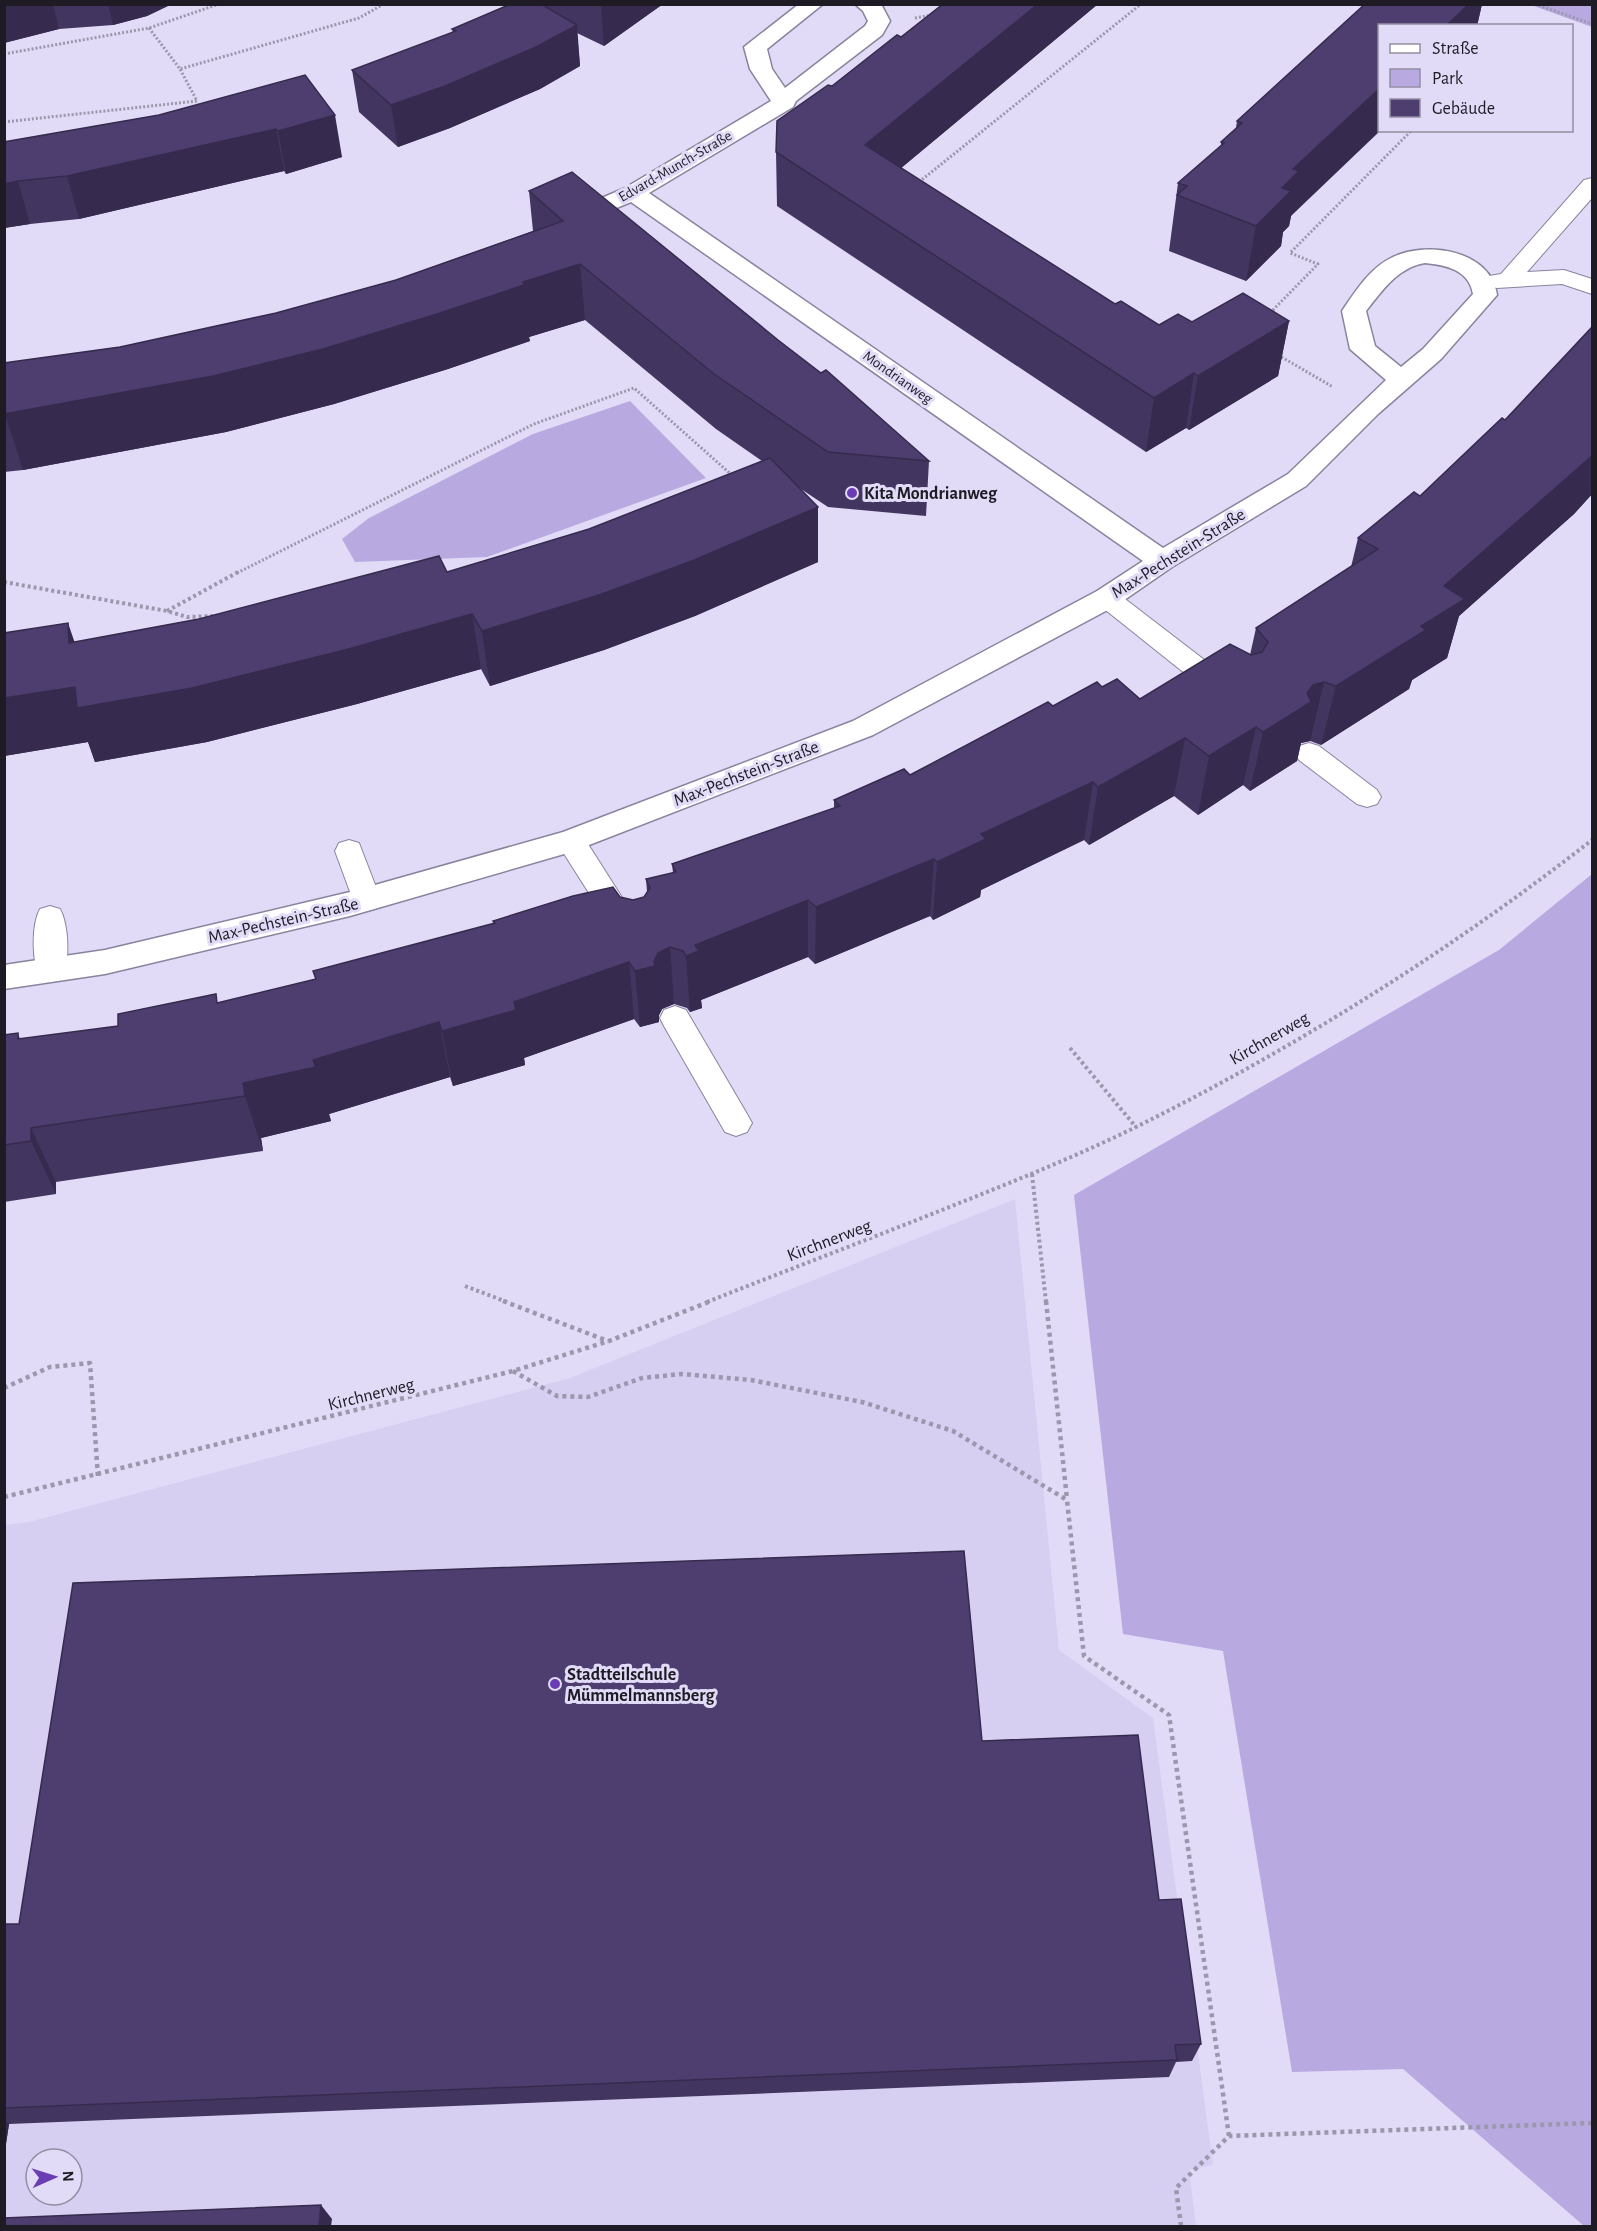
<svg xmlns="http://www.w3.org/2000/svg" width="1597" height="2231" font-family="'Alegreya Sans',sans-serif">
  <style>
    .built { fill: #d7cff2; fill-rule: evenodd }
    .green { fill: #b8aae1 }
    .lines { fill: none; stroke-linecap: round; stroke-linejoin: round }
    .service-casing { stroke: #8a839d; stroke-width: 2 }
    .minor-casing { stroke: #8a839d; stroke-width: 3 }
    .path-far2 { stroke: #9b97ac; stroke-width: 3; stroke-dasharray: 2 2; stroke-linecap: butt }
    .path-far1 { stroke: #9b97ac; stroke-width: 4; stroke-dasharray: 3 3; stroke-linecap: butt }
    .path { stroke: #9b97ac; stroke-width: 4.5; stroke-dasharray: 4 4; stroke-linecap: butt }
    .service { fill: #fff; fill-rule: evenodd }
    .minor { fill: #fff; fill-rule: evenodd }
    .wall { fill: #42355f }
    .shaded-wall { fill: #362b4e }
    .building { fill: #4d3e6f; stroke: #362b4e; stroke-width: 1.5 }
    .poi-dot { fill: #6b3db5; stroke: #e1dbf7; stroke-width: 2 }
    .labels { text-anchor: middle; stroke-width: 6; stroke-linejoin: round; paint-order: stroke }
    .far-street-label { font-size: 15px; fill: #1e1b25; stroke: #e1dbf7 }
    .poi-label { font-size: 18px; font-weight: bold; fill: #1e1b25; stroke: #e1dbf7; text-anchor: start }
    .street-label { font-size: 18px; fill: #1e1b25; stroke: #e1dbf7 }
  </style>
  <rect width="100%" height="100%" fill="#e1dbf7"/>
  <path class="built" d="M1015,1199L1059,1650L1153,1718L1213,2165L1189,2170L1196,2226H5V1525L29,1522L570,1378ZM36,2159H72V2195H36Z"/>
  <g class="green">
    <polygon points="1531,5 1592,5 1592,27"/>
    <polygon points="630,401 706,478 487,557 355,562 342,539 369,518 533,434"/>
    <polygon points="1592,874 1592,2226 1584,2226 1403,2069 1292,2072 1223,1651 1123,1634 1074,1195 1499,950"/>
  </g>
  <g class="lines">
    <g class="service-casing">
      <g id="service">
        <polygon points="1592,178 1592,198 1527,272 1564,270 1592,279 1592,294 1562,284 1497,288 1489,286 1485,281 1489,276 1501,274 1584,180"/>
        <polygon points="1107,589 1116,592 1237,685 1241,692 1237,699 1227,702 1217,699 1098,604 1094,598 1098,592"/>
        <polygon points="1309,743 1319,746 1377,790 1381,797 1377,804 1367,807 1357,804 1299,760 1295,753 1299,746"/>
        <polygon points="571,830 581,833 635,918 640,926 635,934 625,937 615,934 561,849 557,841 561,833"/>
        <polygon points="349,840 359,843 381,900 376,908 366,911 356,908 335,851 339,843"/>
        <path d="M50,906L60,909C69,925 70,963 62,978L51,982L40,978C32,963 31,925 40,909Z"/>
        <polygon points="675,1006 686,1010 747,1114 752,1123 747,1132 736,1136 725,1132 664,1026 660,1018 664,1010"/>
      </g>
    </g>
    <g class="minor-casing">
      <path id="minor" d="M799,4H823L767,49L772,69L785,88L865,26L868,21L863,11L855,4H881L890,21L882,35L796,101L793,107L649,193L1163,548L1288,474L1386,380L1350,349L1342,311C1355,292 1370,268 1391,258C1426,240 1491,250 1497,295L1441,359L1378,414L1306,486L1172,567L1117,605L873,735L571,852L350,916L105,974L4,989V965L105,950L350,892L563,832L853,721L1097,591L1143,561L631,202L568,228L560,226L556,221L560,216L625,188L771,101L750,69L744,47ZM1425,263C1446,265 1469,270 1473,294L1423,349L1401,367L1375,346L1366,311C1382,291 1398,267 1425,263Z"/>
    </g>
    <g class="path-far2">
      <polyline points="1535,4 1592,24"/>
      <polyline points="915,18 932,15"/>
      <polyline points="149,28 180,69 359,18 384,4"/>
      <polyline points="4,54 149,28 219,4"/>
      <polyline points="4,122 197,101 180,69"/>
      <polyline points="919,182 1141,4"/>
      <polyline points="1270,313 1318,264 1290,253 1412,130"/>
      <polyline points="1278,355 1333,387"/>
      <polyline points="237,573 534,424 634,388 734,477"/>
    </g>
    <g class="path-far1">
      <polyline points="4,582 167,611 187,617 213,616"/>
      <polyline points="167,611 240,571"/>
      <polyline points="1070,1048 1136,1127"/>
      <polyline points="1032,1174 1046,1302"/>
      <polyline points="465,1286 507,1302"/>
      <path d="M707,1302C785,1271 864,1241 942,1210C1007,1184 1073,1158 1136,1127C1297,1047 1451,950 1592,840"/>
    </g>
    <g class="path">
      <polyline points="503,1301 608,1341"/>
      <polyline points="1046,1301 1067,1499"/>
      <polyline points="513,1371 557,1396 588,1397 642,1378 682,1374 751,1380 862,1402 953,1431 1067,1500 1084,1656 1169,1715 1229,2136"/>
      <polyline points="4,1388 50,1367 90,1363 98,1477"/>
      <polyline points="4,1497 513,1371 609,1341 711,1301"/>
      <polyline points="1181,2226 1176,2188 1229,2136 1592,2123"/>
    </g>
    <use href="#service" class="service"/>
    <use href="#minor" class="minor"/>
  </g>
  <g class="wall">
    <polygon points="4,4 172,4 147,16 113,25 59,29 4,43"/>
    <polygon points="511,4 663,4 604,46 577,33 580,66 540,89 450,128 398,147 359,112 352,70 453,33 452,29"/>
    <polygon points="943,4 1098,4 901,168 1115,304 1159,325 1192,322 1289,321 1278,376 1189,430 1186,428 1146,452 777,206 776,152 832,86 901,37"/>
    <polygon points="1363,4 1482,4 1477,26 1380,26 1291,216 1289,226 1283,232 1281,246 1246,281 1169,251 1178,183 1221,146 1221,142 1236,128 1237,121 1363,6"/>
    <polygon points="305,75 342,157 286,174 284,171 79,219 30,224 4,228 4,142 159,115"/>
    <polygon points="529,191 778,340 929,461 926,516 828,507 798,487 818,562 695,616 604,650 490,686 481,669 357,704 207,742 95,762 88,742 4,756 4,633 75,642 447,572 589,529 762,461 716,429 585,320 529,337 530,341 448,369 334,404 226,432 23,470 4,472 4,363 120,347 276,313 396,280 533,231"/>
    <polygon points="1593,326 1593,493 1574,514 1459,616 1447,658 1412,680 1409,689 1321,745 1310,741 1301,743 1297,761 1250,791 1243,785 1198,815 1174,796 1089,845 1084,840 981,890 980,897 933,920 930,916 815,964 808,957 701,1000 702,1008 690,1012 687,1008 674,1004 662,1009 659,1015 659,1022 640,1027 634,1019 524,1058 525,1065 453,1086 450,1077 329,1114 331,1121 261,1138 263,1151 56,1182 56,1194 4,1202 4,1035 18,1033 20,1039 118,1026 316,980 313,971 494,924 493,921 620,897 633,900 644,897 647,892 646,879 673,873 672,864 834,808 834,800 910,775 1053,706 1102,687 1140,699 1250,655 1256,628 1351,567 1358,538 1420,496 1505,420"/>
    <polygon points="982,1741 1159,1900 1201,2044 1192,2061 1176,2062 1169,2077 9,2124 4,2157 4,1924 19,1924"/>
  </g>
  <g class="shaded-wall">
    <polygon points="4,4 53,4 59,29 4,43"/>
    <polygon points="108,4 172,4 147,16 113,25"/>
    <polygon points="601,4 663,4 604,46"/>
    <polygon points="1038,4 1098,4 864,199 865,145"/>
    <polygon points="1469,4 1482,4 1477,26 1446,26"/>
    <polygon points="577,25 580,66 540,89 450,128 398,147 391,105"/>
    <polygon points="1380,88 1380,130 1381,130 1291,216 1289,226 1283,232 1281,246 1246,281 1256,226 1282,188 1293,169"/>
    <polygon points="335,115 342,157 286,174 278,131"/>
    <polygon points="276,129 284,171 79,219 67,176"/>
    <polygon points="18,181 30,224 4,228 4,184"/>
    <polygon points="580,264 585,320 529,337 530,341 448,369 334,404 226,432 23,470 5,414 523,282"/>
    <polygon points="1289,321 1278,376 1189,430 1198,376"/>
    <polygon points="1194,373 1186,428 1146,452 1154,398"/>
    <polygon points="1593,455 1593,493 1574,514 1459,616 1447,658 1412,680 1409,689 1321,745 1336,686 1421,626 1444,586"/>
    <polygon points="818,507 818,562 695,616 604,650 490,686 482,631"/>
    <polygon points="472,614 481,669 357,704 207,742 95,762 88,742 4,756 4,698"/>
    <polygon points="68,623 87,678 69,643"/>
    <polygon points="1324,682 1310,741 1301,743 1297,761 1250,791 1263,732 1307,693 1313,685"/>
    <polygon points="1256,727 1243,785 1198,815 1209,756"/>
    <polygon points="1185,738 1174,796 1089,845 1098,787"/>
    <polygon points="1093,782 1084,840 981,890 980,897 933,920 937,862 981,834"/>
    <polygon points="934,859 930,916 815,964 816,907"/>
    <polygon points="808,900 808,957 701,1000 702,1008 690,1012 686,956 695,945"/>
    <polygon points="670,947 674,1004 662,1009 659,1015 659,1022 640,1027 635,971 658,953"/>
    <polygon points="629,962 634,1019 524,1058 525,1065 453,1086 442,1031 514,1002"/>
    <polygon points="439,1022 450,1077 329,1114 331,1121 261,1138 263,1151 245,1096 243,1083 313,1060"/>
    <polygon points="31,1128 56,1182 56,1194 31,1141"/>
    <polygon points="4,2120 9,2124 4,2157"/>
    <polygon points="321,2205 332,2219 331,2226 319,2226"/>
  </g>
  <g class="building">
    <polygon points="511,4 541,4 577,25 536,47 445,86 391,105 352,70 456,31 452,29"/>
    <polygon points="943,4 1038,4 865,145 1115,304 1121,301 1159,325 1178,314 1192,322 1243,293 1289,321 1198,376 1194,373 1154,398 776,152 777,121 828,85 832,86 897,35 901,37"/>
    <polygon points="1365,4 1469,4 1446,26 1380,26 1380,88 1293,169 1299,171 1282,188 1291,191 1256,226 1177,195 1187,186 1178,183 1224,143 1221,142 1242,123 1237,121"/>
    <polygon points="305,75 335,115 278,131 276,129 67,176 18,181 4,184 4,142 159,115"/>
    <polygon points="572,172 778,340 821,373 826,370 929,461 828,452 714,374 580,264 523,282 524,285 440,313 323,349 213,376 4,414 4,363 120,347 276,313 396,280 563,221 529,191"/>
    <polygon points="1593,326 1593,455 1444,586 1465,599 1421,626 1426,630 1336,686 1324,682 1313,685 1307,693 1311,702 1263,732 1256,727 1209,756 1185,738 1098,787 1093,782 981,834 986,839 937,862 934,859 816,907 808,900 695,945 699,951 686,956 683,951 670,947 658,953 654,961 655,966 635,971 629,962 514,1002 516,1010 442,1031 439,1022 313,1060 316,1067 243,1083 245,1096 31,1128 31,1141 4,1145 4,1035 18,1033 18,1039 118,1026 118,1014 216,994 217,1003 316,979 313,971 495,923 493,921 573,896 613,887 620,897 633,900 644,897 650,888 646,879 676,872 672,864 840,806 834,800 904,769 910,775 1048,702 1053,706 1097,682 1102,687 1117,679 1140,699 1230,644 1251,655 1262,652 1268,642 1256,628 1378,549 1358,538 1414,492 1420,496 1502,418 1505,420"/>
    <polygon points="770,458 818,507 692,561 599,595 482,631 472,614 345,650 192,688 77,708 75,687 4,698 4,633 68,623 69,643 199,619 439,556 447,572 589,529"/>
    <polygon points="964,1551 982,1741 1138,1735 1159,1900 1181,1899 1201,2044 1175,2045 1177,2060 4,2108 4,1924 19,1924 73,1583"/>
    <polygon points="321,2205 319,2226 4,2226 4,2218"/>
  </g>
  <g class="poi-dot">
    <circle cx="852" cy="493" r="6"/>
    <circle cx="555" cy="1684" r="6"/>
  </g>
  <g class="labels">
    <g class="far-street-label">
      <text transform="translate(675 166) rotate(-30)" y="5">Edvard-Munch-Straße</text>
      <text transform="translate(898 377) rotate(35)" y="5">Mondrianweg</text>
    </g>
    <g class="poi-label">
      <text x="864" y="499">Kita Mondrianweg</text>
      <text x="567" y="1680">Stadtteilschule<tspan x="567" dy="21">Mümmelmannsberg</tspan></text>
    </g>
    <g class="street-label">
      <text transform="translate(1178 553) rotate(-32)" y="6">Max-Pechstein-Straße</text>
      <text transform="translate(746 773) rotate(-21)" y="6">Max-Pechstein-Straße</text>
      <text transform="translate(283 920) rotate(-13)" y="6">Max-Pechstein-Straße</text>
      <text transform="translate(1269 1038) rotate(-30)" y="6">Kirchnerweg</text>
      <text transform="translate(829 1240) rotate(-21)" y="6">Kirchnerweg</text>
      <text transform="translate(371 1394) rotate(-14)" y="6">Kirchnerweg</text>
    </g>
  </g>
  <rect width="1597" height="2231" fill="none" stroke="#1e1b25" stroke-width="12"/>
  <rect x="1378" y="24" width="195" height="108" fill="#e1dbf7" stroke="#938ea3" stroke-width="1.5"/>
  <rect x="1390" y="44" width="30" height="9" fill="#ffffff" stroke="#938ea3" stroke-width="1.5"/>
  <text x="1432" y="54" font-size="18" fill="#1e1b25">Straße</text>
  <rect x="1390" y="69" width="30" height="18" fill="#b8aae1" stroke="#938ea3" stroke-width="1.5"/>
  <text x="1432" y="84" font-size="18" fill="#1e1b25">Park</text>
  <rect x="1390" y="99" width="30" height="18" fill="#4d3e6f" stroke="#938ea3" stroke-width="1.5"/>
  <text x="1432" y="114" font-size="18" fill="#1e1b25">Gebäude</text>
  <g transform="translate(54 2177) rotate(87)"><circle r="28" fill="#e1dbf7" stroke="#938ea3" stroke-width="1.5"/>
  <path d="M0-4.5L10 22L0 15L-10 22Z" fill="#6b3db5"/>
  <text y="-9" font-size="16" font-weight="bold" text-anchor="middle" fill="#1e1b25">N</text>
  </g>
</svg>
